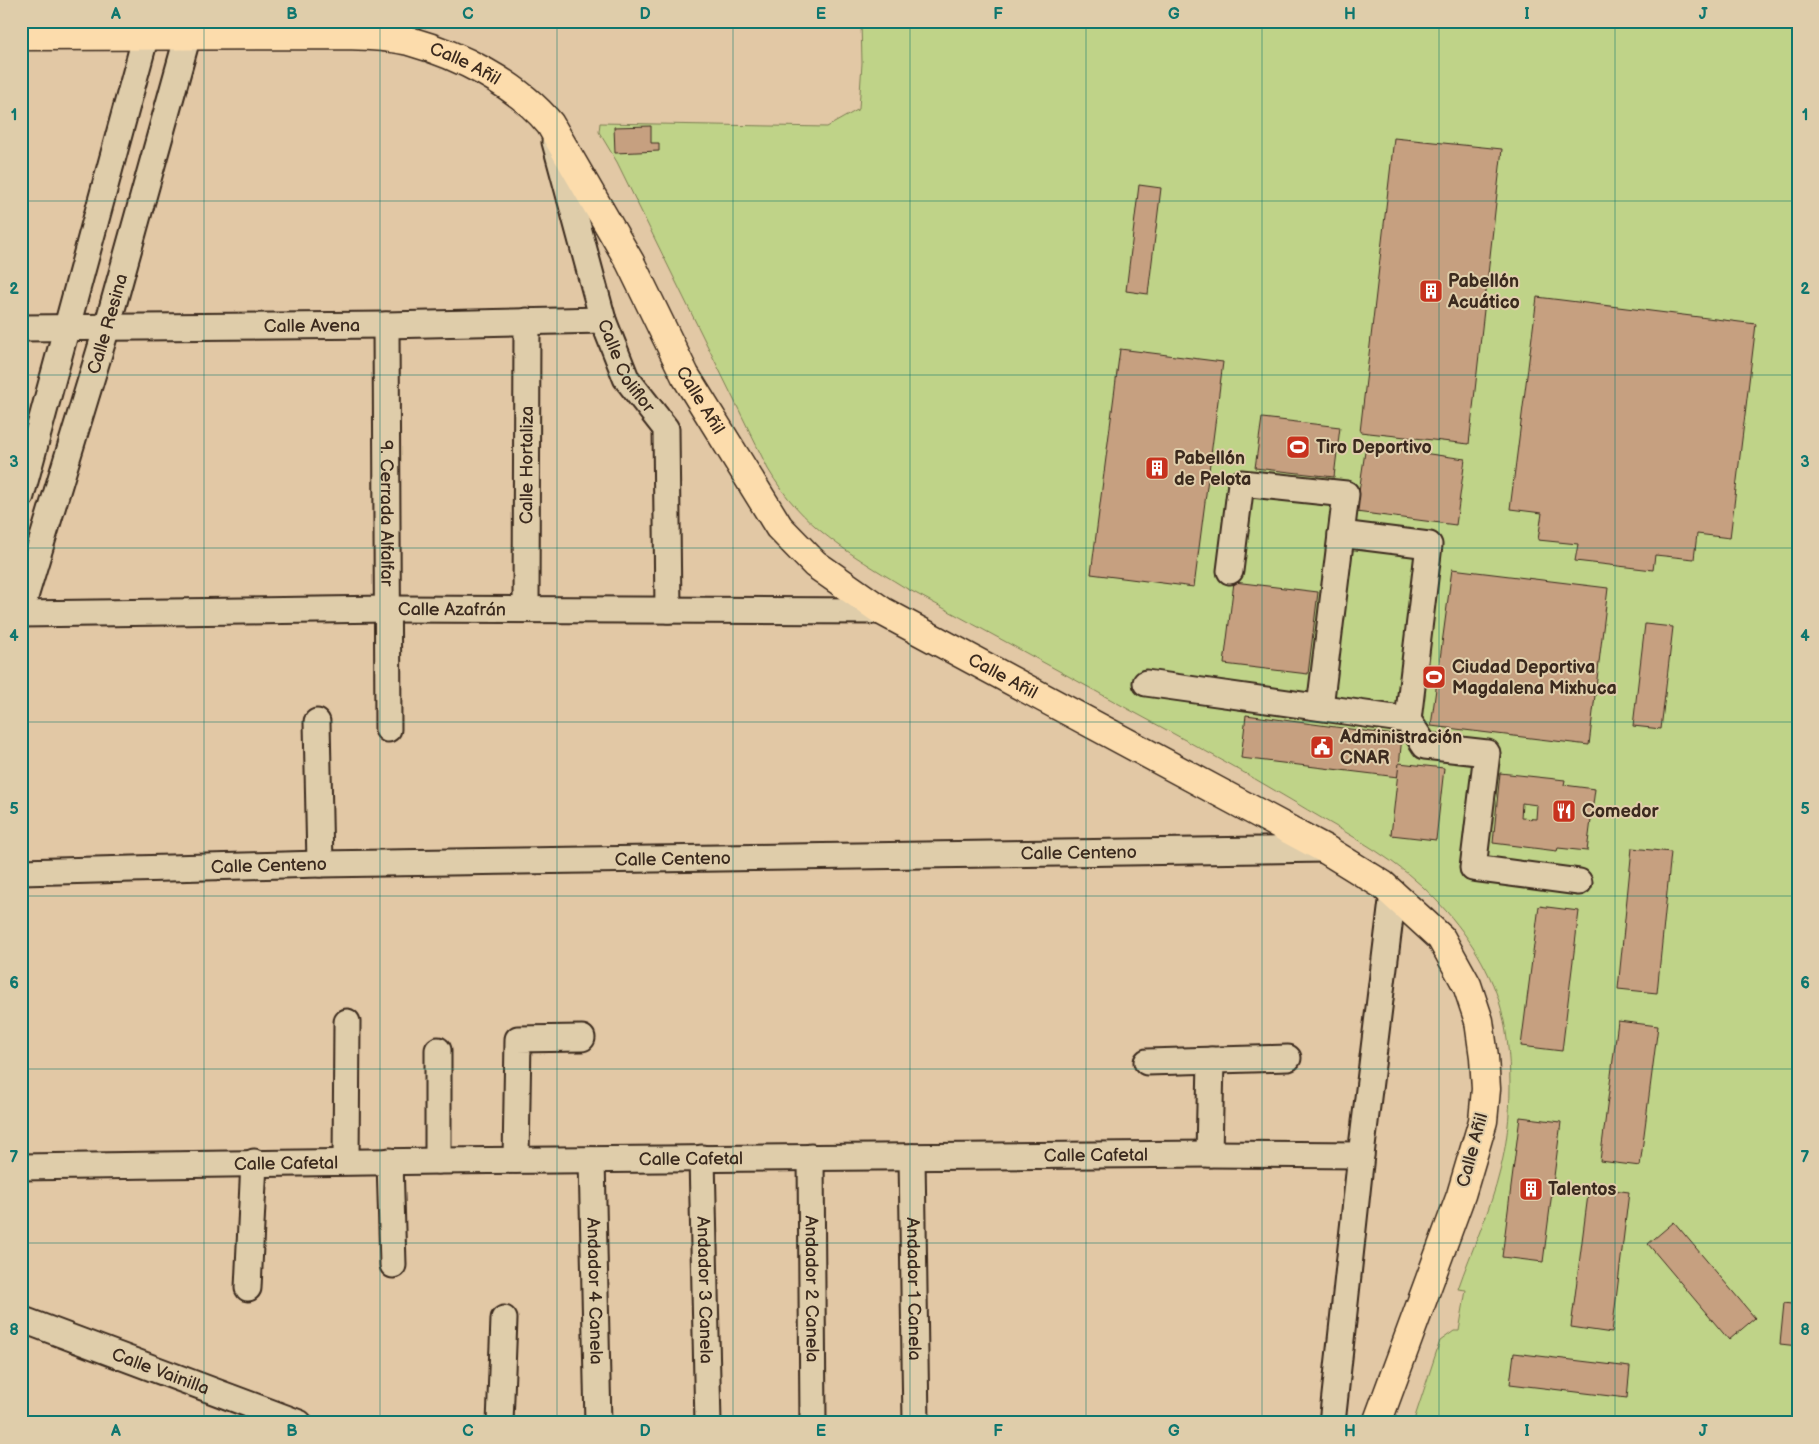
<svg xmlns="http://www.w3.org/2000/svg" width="1819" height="1444" font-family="'Balsamiq Sans',sans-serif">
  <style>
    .green { fill: #bfd388; stroke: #7d7e53 }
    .building { fill: #c6a080; stroke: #3b2a1e; fill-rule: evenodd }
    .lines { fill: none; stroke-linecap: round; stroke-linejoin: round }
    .minor-casing { stroke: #3b2a1e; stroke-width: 29 }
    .major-casing { stroke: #3b2a1e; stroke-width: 31 }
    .minor { stroke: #dfcdaa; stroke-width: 25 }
    .major { stroke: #fcdcac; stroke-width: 28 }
    .grid { fill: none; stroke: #0f766e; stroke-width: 1; stroke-opacity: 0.55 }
    .labels { text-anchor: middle; stroke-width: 4; stroke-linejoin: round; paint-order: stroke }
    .street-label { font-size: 18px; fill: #3b2a1e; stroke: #dfcdaa }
    .poi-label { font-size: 18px; font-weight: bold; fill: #3b2a1e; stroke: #dfcdaa; text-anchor: start }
    .neatline { fill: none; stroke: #0f766e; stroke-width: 2 }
    .grid-label { font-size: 16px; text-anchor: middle; font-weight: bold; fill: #0f766e }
  </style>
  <rect width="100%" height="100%" fill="#e2c8a5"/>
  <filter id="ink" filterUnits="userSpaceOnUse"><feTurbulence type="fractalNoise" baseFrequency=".02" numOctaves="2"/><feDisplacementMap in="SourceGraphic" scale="10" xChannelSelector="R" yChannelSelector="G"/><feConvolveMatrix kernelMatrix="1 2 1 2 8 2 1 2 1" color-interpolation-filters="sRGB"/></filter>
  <g filter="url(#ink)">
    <path class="green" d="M861,21H1798V1423H1413L1440,1341L1454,1331H1459L1466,1290L1458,1289C1471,1251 1491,1209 1500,1171C1513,1121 1514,1051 1499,1001C1485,957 1455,917 1422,886C1384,851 1335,827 1291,800C1238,768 1183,739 1128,709C1054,668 979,627 904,587C849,553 802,527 768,469L617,162L599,132L600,123L827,127L859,109L862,63Z"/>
    <g class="building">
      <polygon points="651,126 651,143 659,143 659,151 615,153 614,127"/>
      <polygon points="1394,138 1502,149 1469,444 1360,432"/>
      <polygon points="1139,185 1161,188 1148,294 1126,291"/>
      <polygon points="1537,297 1756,324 1730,538 1697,534 1694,559 1655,555 1653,570 1575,561 1578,544 1538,540 1542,513 1510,509"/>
      <polygon points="1120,349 1223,362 1194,587 1091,574"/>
      <polygon points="1262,418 1340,427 1334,477 1255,468"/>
      <polygon points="1366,445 1465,459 1456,525 1356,512"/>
      <polygon points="1452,569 1608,588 1589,745 1431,726"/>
      <polygon points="1234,582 1318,592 1308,674 1224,664"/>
      <polygon points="1645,624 1673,627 1661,729 1633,726"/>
      <polygon points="1246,715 1402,736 1398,777 1241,758"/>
      <polygon points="1399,763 1444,768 1436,840 1391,835"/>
      <path d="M1500,773L1565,780L1564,785L1595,789L1587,851L1558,848L1557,851L1493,843ZM1522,803L1537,805L1536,819L1521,818Z"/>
      <polygon points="1632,848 1671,852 1657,993 1618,989"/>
      <polygon points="1539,906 1579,911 1562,1051 1521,1046"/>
      <polygon points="1618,1021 1658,1026 1640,1166 1600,1161"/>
      <polygon points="1520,1117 1561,1122 1543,1262 1502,1257"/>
      <polygon points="1589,1187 1629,1192 1612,1333 1571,1327"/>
      <polygon points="1674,1222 1755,1318 1729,1340 1648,1244"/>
      <polygon points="1784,1303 1798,1305 1798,1346 1780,1344"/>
      <polygon points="1514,1353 1630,1367 1627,1398 1510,1384"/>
      <polygon points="1796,1372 1798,1372 1798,1399 1794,1398"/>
      <polygon points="1504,1419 1532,1423 1504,1423"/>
    </g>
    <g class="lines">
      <g class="minor-casing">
        <g id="minor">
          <path id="s1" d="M555,142L603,320L626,378L666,429L668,610"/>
          <path id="s2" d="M386,325L388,729"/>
          <path id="s3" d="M21,328L386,325L603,320"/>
          <polyline points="21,496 146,35"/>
          <polyline points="1341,534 1429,545 1408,720"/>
          <polyline points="1230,571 1241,483 1346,494 1320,707"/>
          <path id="s4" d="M526,609L527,321"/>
          <path id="s5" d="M21,610L107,327L188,35"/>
          <path id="s6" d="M21,614L388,609L882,611"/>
          <polyline points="1146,683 1408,720 1425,746 1487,753 1473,868 1579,882"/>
          <polyline points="317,722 320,864"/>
          <path id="s7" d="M21,872L320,864L1325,849"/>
          <polyline points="1147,1062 1288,1058"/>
          <polyline points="1209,1154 1211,1060"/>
          <path id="s8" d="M811,1157L813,1423"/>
          <path id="s9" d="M912,1157L916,1423"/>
          <path id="s10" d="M702,1158L708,1423"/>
          <polyline points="516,1160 518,1039 582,1038"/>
          <path id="s11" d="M592,1160L598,1423"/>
          <polyline points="346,1161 347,1022"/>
          <polyline points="390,1161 393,1265"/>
          <polyline points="438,1161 438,1050"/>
          <path id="s12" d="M21,1167L438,1161L1209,1154L1361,1155"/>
          <polyline points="248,1288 254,1162"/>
          <path id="s13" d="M21,1319L299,1423"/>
          <polyline points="500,1423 504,1319"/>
          <polyline points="1332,1423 1361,1155 1393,893"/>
        </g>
      </g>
      <g class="major-casing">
        <g id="major">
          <path id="s14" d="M21,36L348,35C368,36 389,36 409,41C459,55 516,83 550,124L630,262L685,375L779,527L815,564L882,611L1325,849L1383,885L1441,938L1467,985L1479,1021L1484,1057L1486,1089L1483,1121L1461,1195L1377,1423"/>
        </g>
      </g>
      <use href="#minor" class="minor"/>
      <use href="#major" class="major"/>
    </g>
  </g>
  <path class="grid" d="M204,21V1423M380,21V1423M557,21V1423M733,21V1423M910,21V1423M1086,21V1423M1262,21V1423M1439,21V1423M1615,21V1423M21,201H1798M21,375H1798M21,548H1798M21,722H1798M21,896H1798M21,1069H1798M21,1243H1798"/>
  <defs>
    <g id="building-square" transform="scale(1.25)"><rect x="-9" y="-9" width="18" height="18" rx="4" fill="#c8321e" stroke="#dfcdaa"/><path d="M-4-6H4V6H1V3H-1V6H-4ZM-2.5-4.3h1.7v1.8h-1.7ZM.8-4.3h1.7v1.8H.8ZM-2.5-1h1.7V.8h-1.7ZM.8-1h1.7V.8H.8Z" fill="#fff"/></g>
    <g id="stadium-square" transform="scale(1.25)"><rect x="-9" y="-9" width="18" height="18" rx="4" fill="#c8321e" stroke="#dfcdaa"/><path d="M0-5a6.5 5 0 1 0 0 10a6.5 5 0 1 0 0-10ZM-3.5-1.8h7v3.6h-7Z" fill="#fff"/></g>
    <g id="civic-square" transform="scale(1.25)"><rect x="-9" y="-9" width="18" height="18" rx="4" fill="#c8321e" stroke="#dfcdaa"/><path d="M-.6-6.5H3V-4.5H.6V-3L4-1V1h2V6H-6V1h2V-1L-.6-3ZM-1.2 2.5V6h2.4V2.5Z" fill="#fff"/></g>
    <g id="restaurant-square" transform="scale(1.25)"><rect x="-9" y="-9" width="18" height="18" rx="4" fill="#c8321e" stroke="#dfcdaa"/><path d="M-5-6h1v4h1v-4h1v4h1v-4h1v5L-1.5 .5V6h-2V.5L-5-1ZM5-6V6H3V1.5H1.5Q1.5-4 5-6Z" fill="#fff"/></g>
  </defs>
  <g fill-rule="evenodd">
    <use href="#building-square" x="1431" y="291"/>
    <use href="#stadium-square" x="1298" y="447"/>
    <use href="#building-square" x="1157" y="468"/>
    <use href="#stadium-square" x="1434" y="677"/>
    <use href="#civic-square" x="1322" y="747"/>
    <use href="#restaurant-square" x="1564" y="811"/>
    <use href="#building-square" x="1531" y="1189"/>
  </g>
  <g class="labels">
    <g class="street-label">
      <text dy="6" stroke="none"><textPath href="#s14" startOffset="449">Calle Añil</textPath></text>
      <text dy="6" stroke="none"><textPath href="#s5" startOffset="299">Calle Resina</textPath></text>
      <text dy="6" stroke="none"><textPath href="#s3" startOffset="291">Calle Avena</textPath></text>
      <text dy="6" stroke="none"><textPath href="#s1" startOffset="236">Calle Coliflor</textPath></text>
      <text dy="6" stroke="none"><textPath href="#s14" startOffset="869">Calle Añil</textPath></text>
      <text dy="6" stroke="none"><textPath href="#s4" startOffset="144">Calle Hortaliza</textPath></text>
      <text dy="6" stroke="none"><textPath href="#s2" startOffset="188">9. Cerrada Alfalfar</textPath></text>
      <text dy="6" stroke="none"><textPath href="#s6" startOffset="431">Calle Azafrán</textPath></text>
      <text dy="6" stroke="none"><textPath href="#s14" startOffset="1289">Calle Añil</textPath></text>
      <text dy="6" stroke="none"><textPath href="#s7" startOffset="1058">Calle Centeno</textPath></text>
      <text dy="6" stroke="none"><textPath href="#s7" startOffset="652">Calle Centeno</textPath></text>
      <text dy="6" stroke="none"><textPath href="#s7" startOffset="248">Calle Centeno</textPath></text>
      <text transform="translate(1472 1150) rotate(-75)" y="6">Calle Añil</text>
      <text dy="6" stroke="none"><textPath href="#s12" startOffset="1075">Calle Cafetal</textPath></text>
      <text dy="6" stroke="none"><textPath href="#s12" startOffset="670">Calle Cafetal</textPath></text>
      <text dy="6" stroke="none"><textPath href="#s12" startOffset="265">Calle Cafetal</textPath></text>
      <text dy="6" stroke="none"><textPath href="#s8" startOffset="132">Andador 2 Canela</textPath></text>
      <text dy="6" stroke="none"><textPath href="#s9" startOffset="132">Andador 1 Canela</textPath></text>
      <text dy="6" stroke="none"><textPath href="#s11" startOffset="131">Andador 4 Canela</textPath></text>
      <text dy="6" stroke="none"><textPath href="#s10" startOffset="132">Andador 3 Canela</textPath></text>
      <text dy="6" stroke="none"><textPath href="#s13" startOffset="149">Calle Vainilla</textPath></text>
    </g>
    <g class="poi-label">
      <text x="1448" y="287">Pabellón<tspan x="1448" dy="21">Acuático</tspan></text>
      <text x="1316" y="453">Tiro Deportivo</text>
      <text x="1174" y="464">Pabellón<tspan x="1174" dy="21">de Pelota</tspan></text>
      <text x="1452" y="673">Ciudad Deportiva<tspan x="1452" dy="21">Magdalena Mixhuca</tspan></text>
      <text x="1340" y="743">Administración<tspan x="1340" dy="21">CNAR</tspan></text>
      <text x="1582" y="817">Comedor</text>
      <text x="1548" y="1195">Talentos</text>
    </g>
  </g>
  <rect width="1819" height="1444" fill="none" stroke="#dfcdaa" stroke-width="55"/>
  <rect x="28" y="28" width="1764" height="1388" class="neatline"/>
  <g class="grid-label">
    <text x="116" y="19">A</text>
    <text x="292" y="19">B</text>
    <text x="468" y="19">C</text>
    <text x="645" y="19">D</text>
    <text x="821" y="19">E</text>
    <text x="998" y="19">F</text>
    <text x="1174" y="19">G</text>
    <text x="1350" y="19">H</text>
    <text x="1527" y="19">I</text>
    <text x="1703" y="19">J</text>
    <text x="14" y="120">1</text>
    <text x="1805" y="120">1</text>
    <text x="14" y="294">2</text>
    <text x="1805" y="294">2</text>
    <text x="14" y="467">3</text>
    <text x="1805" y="467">3</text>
    <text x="14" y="641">4</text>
    <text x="1805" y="641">4</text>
    <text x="14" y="814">5</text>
    <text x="1805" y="814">5</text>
    <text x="14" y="988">6</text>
    <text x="1805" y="988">6</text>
    <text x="14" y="1162">7</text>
    <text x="1805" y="1162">7</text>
    <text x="14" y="1335">8</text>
    <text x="1805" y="1335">8</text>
    <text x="116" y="1436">A</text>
    <text x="292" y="1436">B</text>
    <text x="468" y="1436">C</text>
    <text x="645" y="1436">D</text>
    <text x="821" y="1436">E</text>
    <text x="998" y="1436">F</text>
    <text x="1174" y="1436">G</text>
    <text x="1350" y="1436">H</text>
    <text x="1527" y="1436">I</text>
    <text x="1703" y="1436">J</text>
  </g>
</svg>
